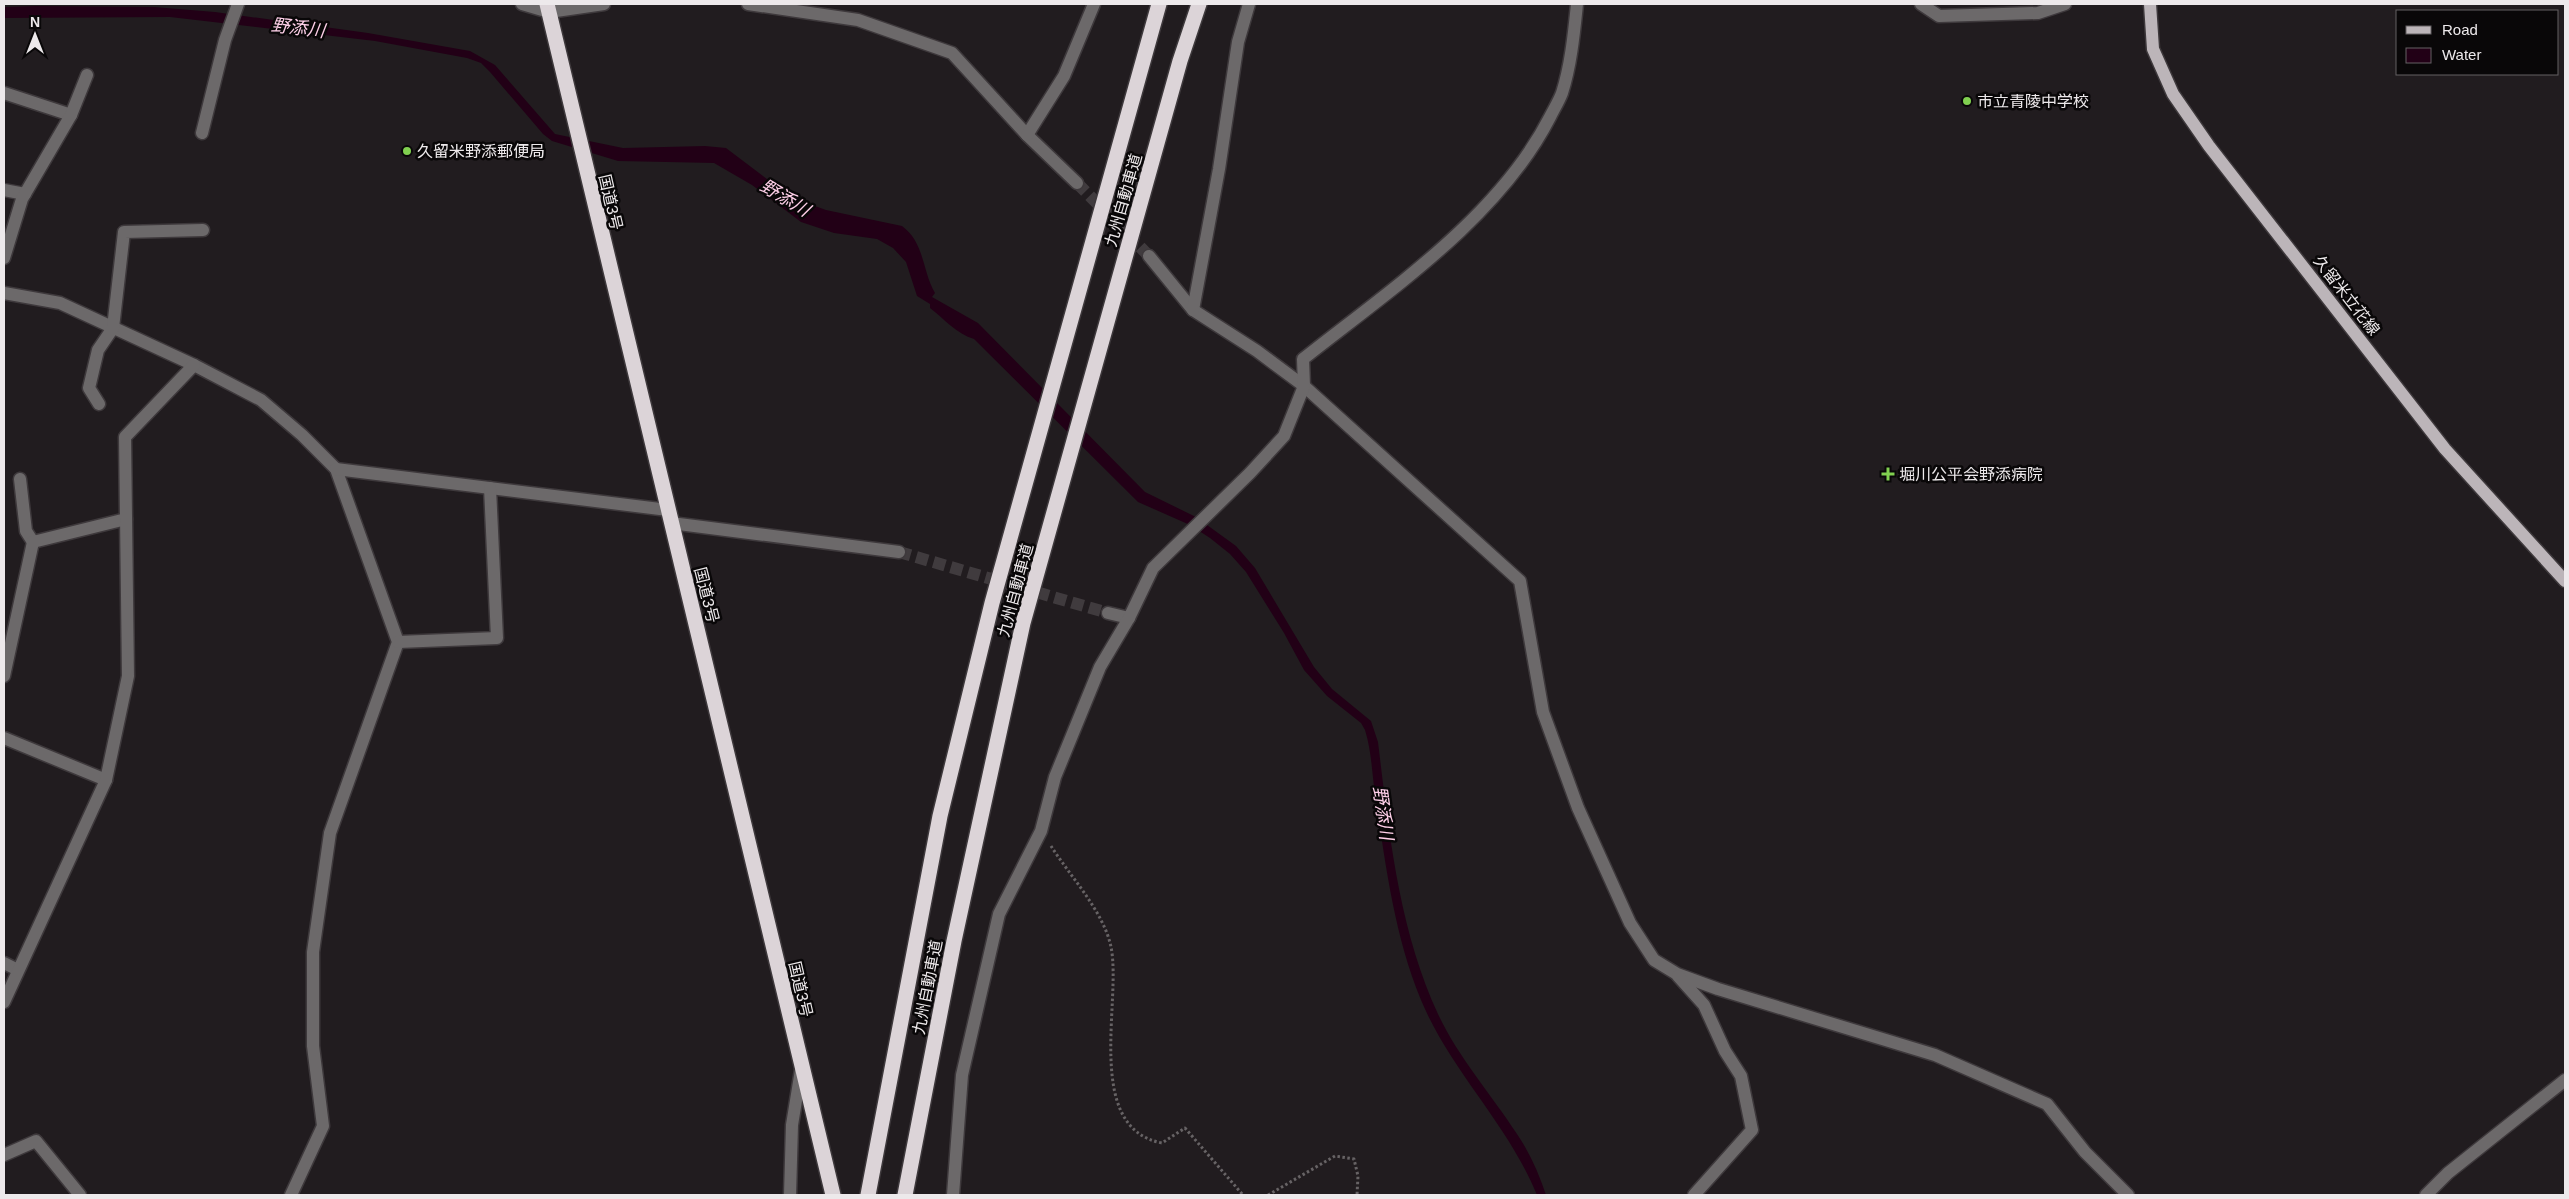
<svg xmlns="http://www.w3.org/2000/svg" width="2569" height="1199" font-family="Arial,'Noto Sans JP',sans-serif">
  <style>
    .water { fill: #220016 }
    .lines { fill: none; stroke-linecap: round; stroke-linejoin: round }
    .minor-tunnel { stroke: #403b3e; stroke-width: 12; stroke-dasharray: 12 6; stroke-linecap: butt }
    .minor-casing { stroke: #3e393c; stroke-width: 15 }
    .major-casing { stroke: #3e393c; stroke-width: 15 }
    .highway-casing { stroke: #3e393c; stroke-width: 18 }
    .path { stroke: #676365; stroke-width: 3; stroke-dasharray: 2.5 2.5; stroke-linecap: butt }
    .minor { stroke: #6c696a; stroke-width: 12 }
    .major { stroke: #bcb5b9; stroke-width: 12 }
    .highway { stroke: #dcd4d8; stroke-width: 15 }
    .poi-dot { fill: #81d050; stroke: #090708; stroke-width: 2 }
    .labels { text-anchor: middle; stroke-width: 5; stroke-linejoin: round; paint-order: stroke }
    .poi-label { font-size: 16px; fill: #ede9eb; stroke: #090708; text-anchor: start }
    .street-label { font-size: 16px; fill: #ede9eb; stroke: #090708 }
    .water-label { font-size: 18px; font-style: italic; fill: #fecfe8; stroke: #090708 }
  </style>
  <rect width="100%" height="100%" fill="#211c1f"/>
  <path class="water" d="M36,6L154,7L215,12L368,33L470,51L495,65L555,134L623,148L705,146L726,148L784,192L801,201L826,210L902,226C925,243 922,271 935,293L932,297L978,323L1145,492L1196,517L1236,546L1255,568L1314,667L1332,689L1371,721L1378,742C1389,833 1399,930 1438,1014C1458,1057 1491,1094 1517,1134C1530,1153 1539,1174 1546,1195H1537C1507,1122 1451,1072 1421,1000C1395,937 1386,868 1376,801C1372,777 1372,752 1365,730L1361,723L1327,696L1304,670L1284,633L1246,572L1230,554L1210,538L1190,525L1138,502L974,339C957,334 943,318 930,308V304L917,296L906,262L893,248L877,239L834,233L801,222L752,185L714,163L618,161L552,141L543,134L490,72L481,63L467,58L375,41L170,17L4,18V7Z"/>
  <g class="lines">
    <g class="minor-tunnel">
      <polyline points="1077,183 1149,256"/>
      <polyline points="899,552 1108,613"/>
    </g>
    <g class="minor-casing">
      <g id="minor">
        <polyline points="522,4 549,12 604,4"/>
        <polyline points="748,4 858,20 952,53 1027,135 1077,183"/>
        <polyline points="1921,4 1939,16 2038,13 2065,4"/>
        <polyline points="4,93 71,115"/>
        <polyline points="202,133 225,40 238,4"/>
        <polyline points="1027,135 1064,76 1094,4"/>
        <polyline points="4,190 25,194"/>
        <polyline points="1149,256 1193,310 1257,351 1304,386 1520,581 1543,712 1578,808 1630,923 1654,960 1677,974 1718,989 1935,1055 2047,1104 2085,1152 2128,1195"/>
        <polyline points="4,258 22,199 71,115 87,75"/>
        <polyline points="4,293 60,303 194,365 261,400 302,435 336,469 398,642 330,833 313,952 313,1046 323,1126 291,1195"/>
        <polyline points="1193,310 1219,169 1238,42 1249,4"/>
        <polyline points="99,404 89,388 98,350 113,328 124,232 203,230"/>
        <polyline points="336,469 668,510"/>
        <polyline points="20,479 26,531 33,542"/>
        <polyline points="671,523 899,552"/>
        <polyline points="1108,613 1129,618"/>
        <polyline points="398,642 497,638 490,488"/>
        <polyline points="4,676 33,542 126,519"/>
        <polyline points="4,738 106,780"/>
        <polyline points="4,963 18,970"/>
        <polyline points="1678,976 1704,1005 1725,1051 1741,1076 1752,1130 1694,1195"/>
        <polyline points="4,1002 106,780 128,676 125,437 194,365"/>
        <polyline points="4,1155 36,1141 80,1195"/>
        <polyline points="790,1195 792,1125 801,1070"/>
        <path d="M953,1195L962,1075L999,914L1041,831L1055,777L1100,667L1129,618L1153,568L1250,473L1284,436L1304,386L1303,359C1390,290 1499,217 1550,117C1554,109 1559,101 1562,93C1571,65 1574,33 1577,4"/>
        <polyline points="2426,1195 2448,1173 2565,1080"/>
      </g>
    </g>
    <g class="major-casing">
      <polyline id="major" points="2150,4 2153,49 2173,94 2209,146 2445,449 2565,581"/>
    </g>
    <g class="highway-casing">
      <g id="highway">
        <polyline points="547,4 833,1195"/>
        <polyline points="868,1195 940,816 992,603 1159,4"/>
        <polyline points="905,1195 954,941 1023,623 1180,61 1199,4"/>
      </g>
    </g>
    <g class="path">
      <path d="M1051,846C1070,876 1104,912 1111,947C1122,1001 1083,1128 1162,1143L1185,1128L1243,1195"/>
      <polyline points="1268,1195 1335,1156 1354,1159 1358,1176 1357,1195"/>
    </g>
    <use href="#minor" class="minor"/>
    <use href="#major" class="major"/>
    <use href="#highway" class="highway"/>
  </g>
  <g class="poi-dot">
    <circle cx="1967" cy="101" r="5"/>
    <circle cx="407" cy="151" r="5"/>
    <path d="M1885.5 466.5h5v5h5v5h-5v5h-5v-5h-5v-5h5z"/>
  </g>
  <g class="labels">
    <g class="poi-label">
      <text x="1977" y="107">市立青陵中学校</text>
      <text x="417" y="157">久留米野添郵便局</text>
      <text x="1899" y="480">堀川公平会野添病院</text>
    </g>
    <g class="street-label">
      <text transform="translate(1123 200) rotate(-74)" y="6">九州自動車道</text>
      <text transform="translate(611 202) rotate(77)" y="6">国道3号</text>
      <text transform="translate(2347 295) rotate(52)" y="6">久留米立花線</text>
      <text transform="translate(1015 590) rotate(-75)" y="6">九州自動車道</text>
      <text transform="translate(707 595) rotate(76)" y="6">国道3号</text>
      <text transform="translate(927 987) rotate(-79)" y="6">九州自動車道</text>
      <text transform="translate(801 989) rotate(77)" y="6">国道3号</text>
    </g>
    <g class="water-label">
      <text transform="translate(298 28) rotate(7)" y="6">野添川</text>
      <text transform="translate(785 198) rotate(31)" y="6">野添川</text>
      <text transform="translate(1383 813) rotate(82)" y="6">野添川</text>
    </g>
  </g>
  <rect width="2569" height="1199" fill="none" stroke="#ede9eb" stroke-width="10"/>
  <rect x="2396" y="10" width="162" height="65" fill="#090708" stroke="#646163"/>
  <rect x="2406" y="26" width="25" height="8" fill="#bcb5b9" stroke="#646163"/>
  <text x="2442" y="35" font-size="15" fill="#ede9eb">Road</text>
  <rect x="2406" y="48" width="25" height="15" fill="#220016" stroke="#646163"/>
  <text x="2442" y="60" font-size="15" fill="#ede9eb">Water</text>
  <g transform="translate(35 35)" stroke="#090708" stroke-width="4" paint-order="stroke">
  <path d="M0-4L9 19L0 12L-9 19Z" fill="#ede9eb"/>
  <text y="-8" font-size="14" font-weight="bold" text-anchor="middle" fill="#ede9eb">N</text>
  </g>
</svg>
